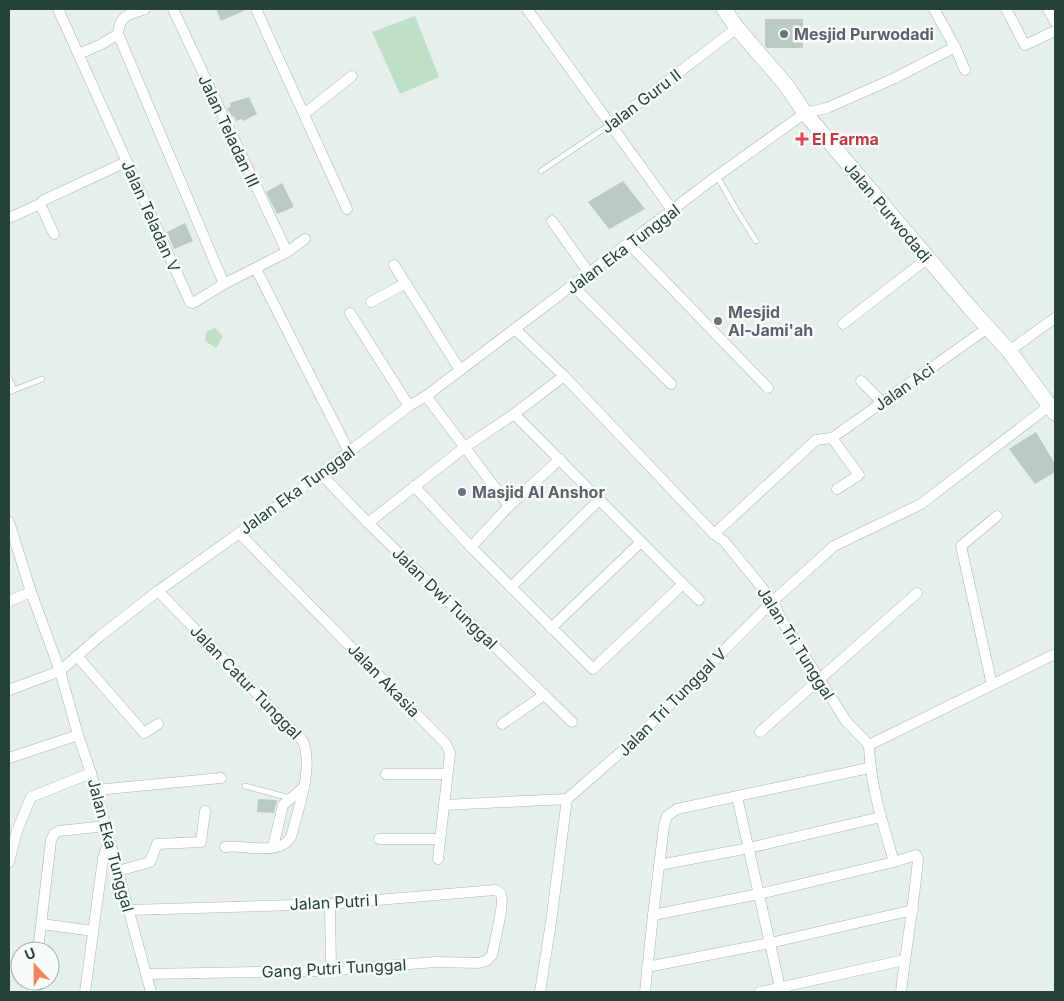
<svg xmlns="http://www.w3.org/2000/svg" width="1064" height="1001" font-family="Inter,sans-serif">
  <style>
    .green { fill: #bfe0c8 }
    .building { fill: #bbcac4 }
    .lines { fill: none; stroke-linecap: round; stroke-linejoin: round }
    .lane-casing { stroke: #a8b8b2; stroke-width: 6 }
    .street-casing { stroke: #a8b8b2; stroke-width: 11 }
    .secondary-casing { stroke: #a4bbb3; stroke-width: 16 }
    .lane { stroke: #fff; stroke-width: 5 }
    .street { stroke: #fff; stroke-width: 10 }
    .secondary { stroke: #fff; stroke-width: 15 }
    .worship-dot { fill: #6b7280; stroke: #f7fbf9; stroke-width: 2 }
    .health-dot { fill: #e0444e; stroke: #f7fbf9; stroke-width: 2 }
    .labels { text-anchor: middle; stroke-width: 5; stroke-linejoin: round; paint-order: stroke }
    .worship-label { font-size: 16px; font-weight: bold; fill: #5b616d; stroke: #f7fbf9; text-anchor: start }
    .street-label { font-size: 16px; fill: #24423a; stroke: #f7fbf9 }
    .health-label { font-size: 16px; font-weight: bold; fill: #be3a42; stroke: #f7fbf9; text-anchor: start }
  </style>
  <rect width="100%" height="100%" fill="#e6efeb"/>
  <g class="green">
    <polygon points="415,16 439,77 400,94 372,32"/>
    <polygon points="215,328 223,336 216,348 205,341 206,332"/>
  </g>
  <g class="building">
    <polygon points="216,9 248,9 221,21"/>
    <polygon points="765,19 803,19 803,48 767,48 765,46"/>
    <polygon points="249,97 257,114 243,121 242,119 236,121 234,116 232,117 227,108 231,107 230,103"/>
    <polygon points="623,181 645,209 609,229 588,202"/>
    <polygon points="282,183 294,207 277,214 266,192"/>
    <polygon points="185,223 193,241 174,249 167,232"/>
    <polygon points="1036,432 1055,464 1055,472 1035,484 1009,449"/>
    <polygon points="258,799 277,800 274,813 257,812"/>
  </g>
  <g class="lines">
    <g class="lane-casing">
      <g id="lane">
        <polyline points="541,171 611,124"/>
        <polyline points="717,176 737,211 756,241"/>
        <polyline points="9,378 14,390"/>
        <polyline points="9,392 42,379"/>
        <polyline points="245,786 290,798"/>
      </g>
    </g>
    <g class="street-casing">
      <g id="street">
        <polyline points="58,9 190,302 193,303 224,284 287,252 305,239"/>
        <polyline points="173,9 287,252"/>
        <polyline points="256,9 347,209"/>
        <polyline points="527,9 673,211"/>
        <polyline points="934,9 955,47 965,70"/>
        <polyline points="1006,9 1025,45 1055,31"/>
        <polyline points="1048,9 1055,22"/>
        <polyline points="118,34 224,284"/>
        <path d="M79,54L102,44L118,34C120,14 129,15 145,9"/>
        <polyline points="304,114 352,76"/>
        <polyline points="611,124 737,28"/>
        <polyline points="9,218 40,204"/>
        <polyline points="552,221 589,273"/>
        <polyline points="54,234 40,204 44,200 126,162"/>
        <polyline points="629,244 768,388"/>
        <polyline points="394,265 460,370"/>
        <polyline points="256,269 349,452"/>
        <polyline points="573,286 671,384"/>
        <polyline points="371,302 406,283"/>
        <polyline points="350,313 409,406"/>
        <polyline points="843,324 928,258"/>
        <polyline points="515,329 564,376 714,534 724,541 773,601 781,619 846,721 869,745"/>
        <polyline points="1009,351 1055,318"/>
        <polyline points="861,381 883,403"/>
        <polyline points="426,396 509,506"/>
        <polyline points="514,414 699,600"/>
        <polyline points="832,438 859,475 837,489"/>
        <polyline points="320,473 368,523 572,722"/>
        <polyline points="414,486 471,547 593,669 683,584"/>
        <polyline points="9,522 31,592 60,671 78,735 91,773 151,992"/>
        <polyline points="368,523 465,447 514,414 564,376"/>
        <polyline points="239,533 446,744 450,753 438,859"/>
        <polyline points="714,534 816,440 832,438 989,327"/>
        <polyline points="471,547 509,506 560,459"/>
        <polyline points="511,587 599,500"/>
        <path d="M158,591L303,741C314,768 298,809 291,837C279,857 244,844 225,847"/>
        <polyline points="9,601 31,592"/>
        <polyline points="551,628 640,543"/>
        <polyline points="77,656 144,733 158,724"/>
        <polyline points="992,685 961,546 997,516"/>
        <polyline points="9,690 60,671 100,636 158,591 291,496 409,406 426,396 717,176 805,113 827,108 895,78 955,47"/>
        <polyline points="502,724 544,695"/>
        <polyline points="760,732 917,593"/>
        <path d="M869,745C870,785 883,824 894,862L916,855L918,859C914,904 906,948 901,992"/>
        <polyline points="869,745 1055,654"/>
        <polyline points="9,758 78,735"/>
        <polyline points="386,774 447,774"/>
        <polyline points="96,790 221,778"/>
        <polyline points="737,797 780,988"/>
        <polyline points="567,799 637,738 773,601 834,546 921,504 1053,403"/>
        <polyline points="444,805 567,799 551,922 540,992"/>
        <polyline points="379,839 440,839"/>
        <polyline points="273,847 283,805 303,788"/>
        <polyline points="9,862 17,831 31,797 91,773"/>
        <polyline points="659,865 749,848 881,817"/>
        <polyline points="118,871 150,862 157,844 201,842 205,811"/>
        <polyline points="330,904 331,970"/>
        <path d="M129,910L330,904L495,890C498,892 500,891 501,895C505,904 494,943 492,955L486,961L478,963L436,962L318,971L147,974"/>
        <polyline points="653,915 759,894 894,862"/>
        <polyline points="42,924 93,931"/>
        <polyline points="38,951 51,840 54,834 59,831 106,826"/>
        <polyline points="647,967 770,943 913,910"/>
        <polyline points="33,992 34,981"/>
        <polyline points="85,992 103,859 109,840"/>
        <polyline points="645,992 653,915 664,826 667,816 677,809 869,768"/>
        <polyline points="760,992 904,960"/>
      </g>
    </g>
    <g class="secondary-casing">
      <polyline id="secondary" points="724,9 737,28 786,85 805,113 971,309 1009,351 1055,413"/>
    </g>
    <use href="#lane" class="lane"/>
    <use href="#street" class="street"/>
    <use href="#secondary" class="secondary"/>
  </g>
  <g class="worship-dot">
    <circle cx="784" cy="34" r="5"/>
    <circle cx="718" cy="321" r="5"/>
    <circle cx="462" cy="492" r="5"/>
  </g>
  <path class="health-dot" d="M799.5 131.5h5v5h5v5h-5v5h-5v-5h-5v-5h5z"/>
  <g class="labels">
    <g class="worship-label">
      <text x="794" y="40">Mesjid Purwodadi</text>
      <text x="728" y="318">Mesjid<tspan x="728" dy="18">Al-Jami'ah</tspan></text>
      <text x="472" y="498">Masjid Al Anshor</text>
    </g>
    <g class="street-label">
      <text transform="translate(641 101) rotate(-37)" y="6">Jalan Guru II</text>
      <text transform="translate(229 131) rotate(65)" y="6">Jalan Teladan III</text>
      <text transform="translate(888 212) rotate(50)" y="6">Jalan Purwodadi</text>
      <text transform="translate(151 216) rotate(66)" y="6">Jalan Teladan V</text>
      <text transform="translate(623 249) rotate(-37)" y="6">Jalan Eka Tunggal</text>
      <text transform="translate(904 387) rotate(-35)" y="6">Jalan Aci</text>
      <text transform="translate(297 490) rotate(-36)" y="6">Jalan Eka Tunggal</text>
      <text transform="translate(445 598) rotate(44)" y="6">Jalan Dwi Tunggal</text>
      <text transform="translate(796 643) rotate(58)" y="6">Jalan Tri Tunggal</text>
      <text transform="translate(384 680) rotate(46)" y="6">Jalan Akasia</text>
      <text transform="translate(246 682) rotate(46)" y="6">Jalan Catur Tunggal</text>
      <text transform="translate(672 702) rotate(-45)" y="6">Jalan Tri Tunggal V</text>
      <text transform="translate(111 845) rotate(75)" y="6">Jalan Eka Tunggal</text>
      <text transform="translate(334 902) rotate(-3)" y="6">Jalan Putri I</text>
      <text transform="translate(334 968) rotate(-3)" y="6">Gang Putri Tunggal</text>
    </g>
    <g class="health-label">
      <text x="812" y="145">El Farma</text>
    </g>
  </g>
  <rect width="1064" height="1001" fill="none" stroke="#24423a" stroke-width="20"/>
  <g transform="translate(35 966) rotate(338)"><circle r="24" fill="#f7fbf9" stroke="#a3b1ad"/>
  <path d="M0-4L9 19L0 12L-9 19Z" fill="#f4845f"/>
  <text y="-8" font-size="14" font-weight="bold" text-anchor="middle" fill="#24423a">U</text>
  </g>
</svg>
